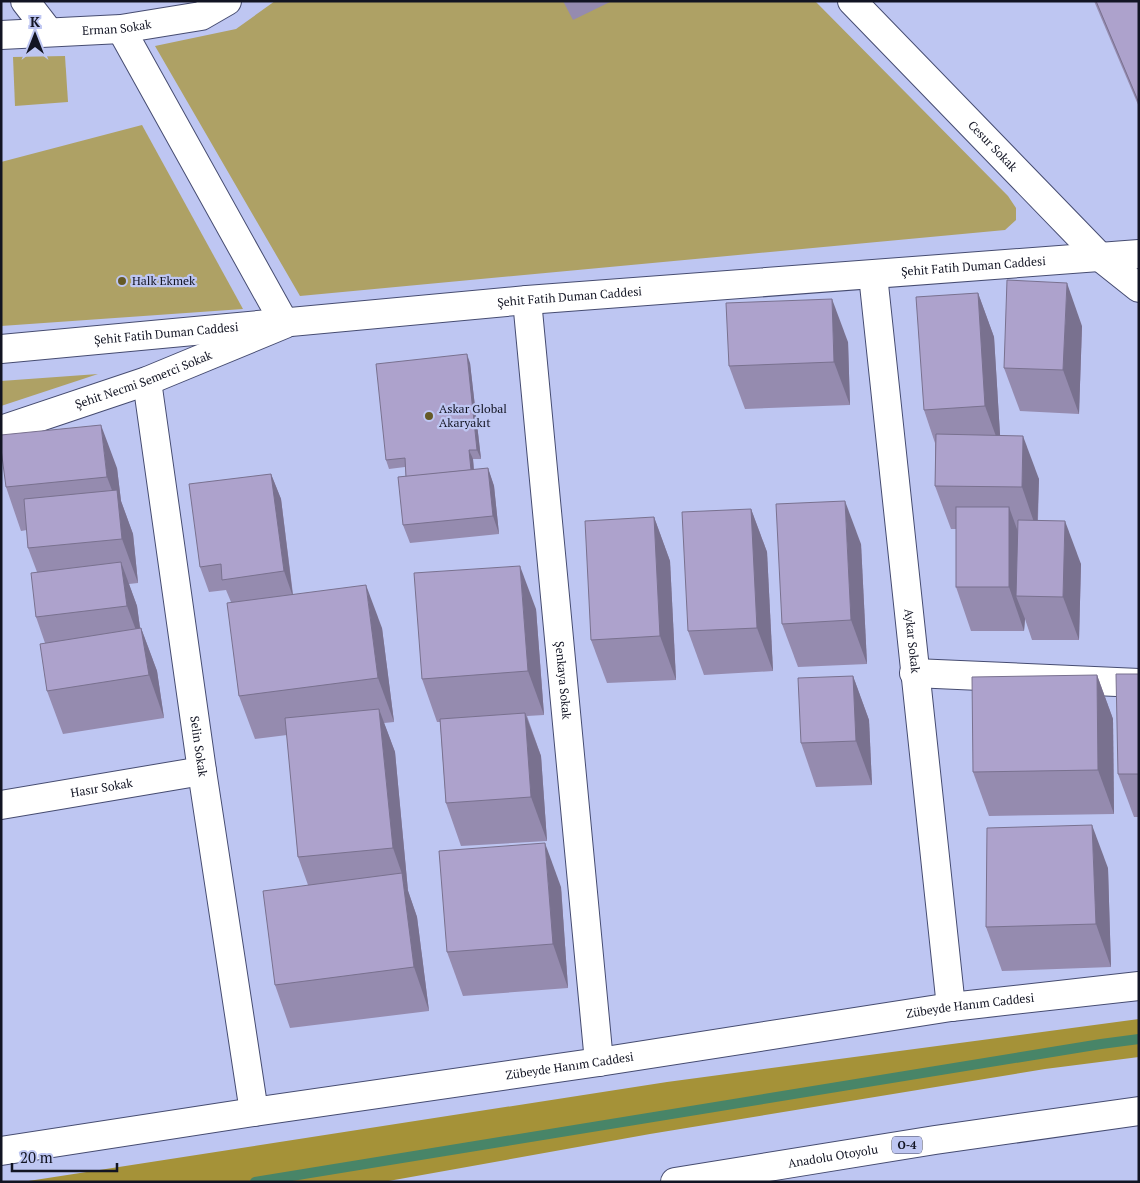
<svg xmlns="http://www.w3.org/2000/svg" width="1140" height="1183" font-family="'PT Serif',serif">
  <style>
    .green { fill: #aea165 }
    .forest { fill: #a59238 }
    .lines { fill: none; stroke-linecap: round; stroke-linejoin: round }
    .stream { stroke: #488568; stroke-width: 10 }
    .minor-casing { stroke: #464c71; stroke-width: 30 }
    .tertiary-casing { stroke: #464c71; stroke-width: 30 }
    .motorway-casing { stroke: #464c71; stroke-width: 30 }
    .minor { stroke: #fff; stroke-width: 28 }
    .tertiary { stroke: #fff; stroke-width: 28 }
    .motorway { stroke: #fff; stroke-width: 28 }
    .wall { fill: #958baf }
    .shaded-wall { fill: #79718f }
    .building { fill: #ada2cc; stroke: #79718f }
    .poi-dot { fill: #655926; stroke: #bec6f2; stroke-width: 2 }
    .labels { text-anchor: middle; stroke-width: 4.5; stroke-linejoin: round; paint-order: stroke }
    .shield { fill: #bec6f2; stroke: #464961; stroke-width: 1 }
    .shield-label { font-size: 11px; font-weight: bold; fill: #121423 }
    .street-label { font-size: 12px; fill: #121423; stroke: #bec6f2 }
    .poi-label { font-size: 12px; fill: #121423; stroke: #bec6f2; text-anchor: start }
  </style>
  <rect width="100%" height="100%" fill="#bec6f2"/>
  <g class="green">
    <polygon points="275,1 815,1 1008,196 1016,208 1016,220 1005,230 300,296 155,46 236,29"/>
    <polygon points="65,56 68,102 15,106 13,57"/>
    <polygon points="142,125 243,309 1,326 1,162"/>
    <polygon points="98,374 1,406 1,381"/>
  </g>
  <polygon class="forest" points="1139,1019 1139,1057 1045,1069 650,1134 383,1182 22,1182 667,1082"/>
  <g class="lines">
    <polyline class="stream" points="255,1182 1101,1044 1139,1039"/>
    <g class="minor-casing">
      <g id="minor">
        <polyline points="25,1 49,32"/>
        <path id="s1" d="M852,1L1100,257L1139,288"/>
        <path id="s2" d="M1,35L121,29L201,16L227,1"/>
        <path id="s3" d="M873,275L951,1007"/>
        <path id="s4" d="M527,300L599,1062"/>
        <path id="s5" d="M147,381L202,771L254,1112"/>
        <path id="s6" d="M1,430L147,381L285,324L121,29"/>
        <polyline points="914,673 1139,683"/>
        <path id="s7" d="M1,805L202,771"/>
      </g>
    </g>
    <g class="tertiary-casing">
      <g id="tertiary">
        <path id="s8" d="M1,349L527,300L1139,254"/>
        <path id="s9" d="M1,1151L254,1112L599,1062L951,1007L1139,986"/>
      </g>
    </g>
    <g class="motorway-casing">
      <g id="motorway">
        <path id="s10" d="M675,1182L935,1140L1139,1111"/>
      </g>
    </g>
    <use href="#minor" class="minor"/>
    <use href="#tertiary" class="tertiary"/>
    <use href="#motorway" class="motorway"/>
  </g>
  <g class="wall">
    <polygon points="563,1 612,1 573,20"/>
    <polygon points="1094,1 1139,1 1139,107"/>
    <polygon points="978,293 994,337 1000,435 1039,479 1038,520 1081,564 1079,640 1032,640 1025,619 1024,631 971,631 956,587 956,529 951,529 935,486 935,443 924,410"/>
    <polygon points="1082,326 1079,414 1020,411 1004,368"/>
    <polygon points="848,342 850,405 745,409 729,366"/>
    <polygon points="470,363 481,459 473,459 474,470 488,468 494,486 499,534 410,543 403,525 406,477 405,467 389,469 386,460"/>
    <polygon points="117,468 121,501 133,534 138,583 129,584 137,606 140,628 141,628 157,671 164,718 63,734 47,691 45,643 36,617 37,572 28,548 27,530 21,531 6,487"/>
    <polygon points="271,474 281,499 293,594 382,628 394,722 384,723 395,752 408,891 417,917 429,1011 290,1028 275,985 308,885 298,857 287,735 255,739 239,696 231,602 226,590 209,592 200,567"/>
    <polygon points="751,509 767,552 773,671 704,675 688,631"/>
    <polygon points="654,517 670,561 676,680 607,683 591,640"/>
    <polygon points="861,544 867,664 798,667 782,624"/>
    <polygon points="536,609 544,715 527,716 541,756 547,841 461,846 446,803 440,722 437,722 422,679"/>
    <polygon points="1139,674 1139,817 1134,817 1118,774"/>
    <polygon points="1097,675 1113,719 1114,814 989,816 973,772"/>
    <polygon points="853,676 869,720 872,785 816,787 801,743"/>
    <polygon points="1108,868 1111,967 1002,971 986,927"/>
    <polygon points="561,887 568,988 463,996 447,952"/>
  </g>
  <g class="shaded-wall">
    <polygon points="1067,283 1082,326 1079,414 1063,370"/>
    <polygon points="978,293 994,337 1001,450 985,406"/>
    <polygon points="832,299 848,342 850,405 834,362"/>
    <polygon points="467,354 470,363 481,459 477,450"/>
    <polygon points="101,425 117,468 121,501 133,534 138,583 122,539 119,509 107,477"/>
    <polygon points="1023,436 1039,479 1037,531 1022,487"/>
    <polygon points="469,450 473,459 475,487 472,478"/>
    <polygon points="488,468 494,486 499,534 493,516"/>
    <polygon points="271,474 281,499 293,597 284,571"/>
    <polygon points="845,501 861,544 867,664 851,620"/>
    <polygon points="1009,507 1025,551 1016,596 1025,619 1024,631 1009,587"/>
    <polygon points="751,509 767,552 773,671 757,628"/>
    <polygon points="654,517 670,561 676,680 660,636"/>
    <polygon points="1065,521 1081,564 1079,640 1063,597"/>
    <polygon points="121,562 137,606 143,649 127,606"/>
    <polygon points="520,566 536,609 544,715 528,671"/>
    <polygon points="366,585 382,628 394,722 378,678"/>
    <polygon points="141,628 157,671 164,718 149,675"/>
    <polygon points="1097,675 1113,719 1114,814 1098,770"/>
    <polygon points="853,676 869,720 872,785 856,741"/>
    <polygon points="379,709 395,752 408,891 393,848"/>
    <polygon points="525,713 541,756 547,841 531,797"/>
    <polygon points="1092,825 1108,868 1111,967 1096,924"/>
    <polygon points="545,843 561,887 568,988 553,944"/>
    <polygon points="402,873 417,917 429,1011 414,967"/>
  </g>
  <g class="building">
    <polygon points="1096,1 1139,1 1139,103"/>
    <polygon points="1007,280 1067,283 1063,370 1004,368"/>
    <polygon points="978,293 985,406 924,410 916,297"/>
    <polygon points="832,299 834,362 729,366 726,303"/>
    <polygon points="467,354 477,450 469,450 471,470 406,477 405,458 386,460 376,364"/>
    <polygon points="101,425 107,477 6,487 1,449 1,435"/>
    <polygon points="936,434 1023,436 1022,487 935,486"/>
    <polygon points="488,468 493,516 403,525 398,477"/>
    <polygon points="271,474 284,571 222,580 221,564 200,567 189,484"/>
    <polygon points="117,490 122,539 28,548 24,499"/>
    <polygon points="845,501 851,620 782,624 776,504"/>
    <rect x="956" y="507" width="53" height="80"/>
    <polygon points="751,509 757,628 688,631 682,512"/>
    <polygon points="654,517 660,636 591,640 585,521"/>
    <polygon points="1018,520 1065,521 1063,597 1016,596"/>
    <polygon points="121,562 127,606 36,617 31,573"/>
    <polygon points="520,566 528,671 422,679 414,573"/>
    <polygon points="366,585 378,678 239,696 227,603"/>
    <polygon points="141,628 149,675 47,691 40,644"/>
    <polygon points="1116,674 1139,674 1139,774 1118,774"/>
    <polygon points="1097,675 1098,770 973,772 972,677"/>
    <polygon points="853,676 856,741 801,743 798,678"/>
    <polygon points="379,709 393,848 298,857 285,718"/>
    <polygon points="525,713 531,797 446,803 440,719"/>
    <polygon points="1092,825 1096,924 986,927 987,828"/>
    <polygon points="545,843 553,944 447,952 439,851"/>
    <polygon points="402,873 414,967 275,985 263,891"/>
  </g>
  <g class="poi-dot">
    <circle cx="122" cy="281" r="5"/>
    <circle cx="429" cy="416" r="5"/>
  </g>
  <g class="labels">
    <rect class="shield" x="892" y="1136.5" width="30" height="17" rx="4"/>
    <g class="shield-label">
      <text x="907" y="1149">O-4</text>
    </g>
    <g class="street-label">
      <text dy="4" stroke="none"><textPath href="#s2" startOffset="116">Erman Sokak</textPath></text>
      <text dy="4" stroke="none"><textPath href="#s1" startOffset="202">Cesur Sokak</textPath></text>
      <text dy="4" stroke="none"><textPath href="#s8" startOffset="976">Şehit Fatih Duman Caddesi</textPath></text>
      <text dy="4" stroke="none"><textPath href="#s8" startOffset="571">Şehit Fatih Duman Caddesi</textPath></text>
      <text dy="4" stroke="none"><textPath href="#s8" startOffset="166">Şehit Fatih Duman Caddesi</textPath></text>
      <text dy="4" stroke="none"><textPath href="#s6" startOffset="151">Şehit Necmi Semerci Sokak</textPath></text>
      <text dy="4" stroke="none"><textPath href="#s3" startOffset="368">Aykar Sokak</textPath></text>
      <text dy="4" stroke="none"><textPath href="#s4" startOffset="382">Şenkaya Sokak</textPath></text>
      <text dy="4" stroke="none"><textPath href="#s5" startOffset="369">Selin Sokak</textPath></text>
      <text dy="4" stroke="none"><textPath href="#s7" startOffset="102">Hasır Sokak</textPath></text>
      <text dy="4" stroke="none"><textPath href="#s9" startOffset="980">Zübeyde Hanım Caddesi</textPath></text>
      <text dy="4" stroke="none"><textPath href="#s9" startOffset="575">Zübeyde Hanım Caddesi</textPath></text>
      <text dy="4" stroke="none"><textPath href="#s10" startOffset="160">Anadolu Otoyolu</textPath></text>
    </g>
    <g class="poi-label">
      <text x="132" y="285">Halk Ekmek</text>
      <text x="439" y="413">Askar Global<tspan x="439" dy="14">Akaryakıt</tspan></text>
    </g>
  </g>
  <rect width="1140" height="1183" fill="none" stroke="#121423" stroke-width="5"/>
  <g transform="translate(35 35)" stroke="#bec6f2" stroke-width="4" paint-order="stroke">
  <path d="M0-4L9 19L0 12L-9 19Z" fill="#121423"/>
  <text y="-8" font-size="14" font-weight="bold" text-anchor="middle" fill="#121423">K</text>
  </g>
  <path d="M12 1163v8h105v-8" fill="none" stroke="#121423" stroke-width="2.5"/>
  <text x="20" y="1163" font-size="15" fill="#121423" stroke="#bec6f2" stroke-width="4" paint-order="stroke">20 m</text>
</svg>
